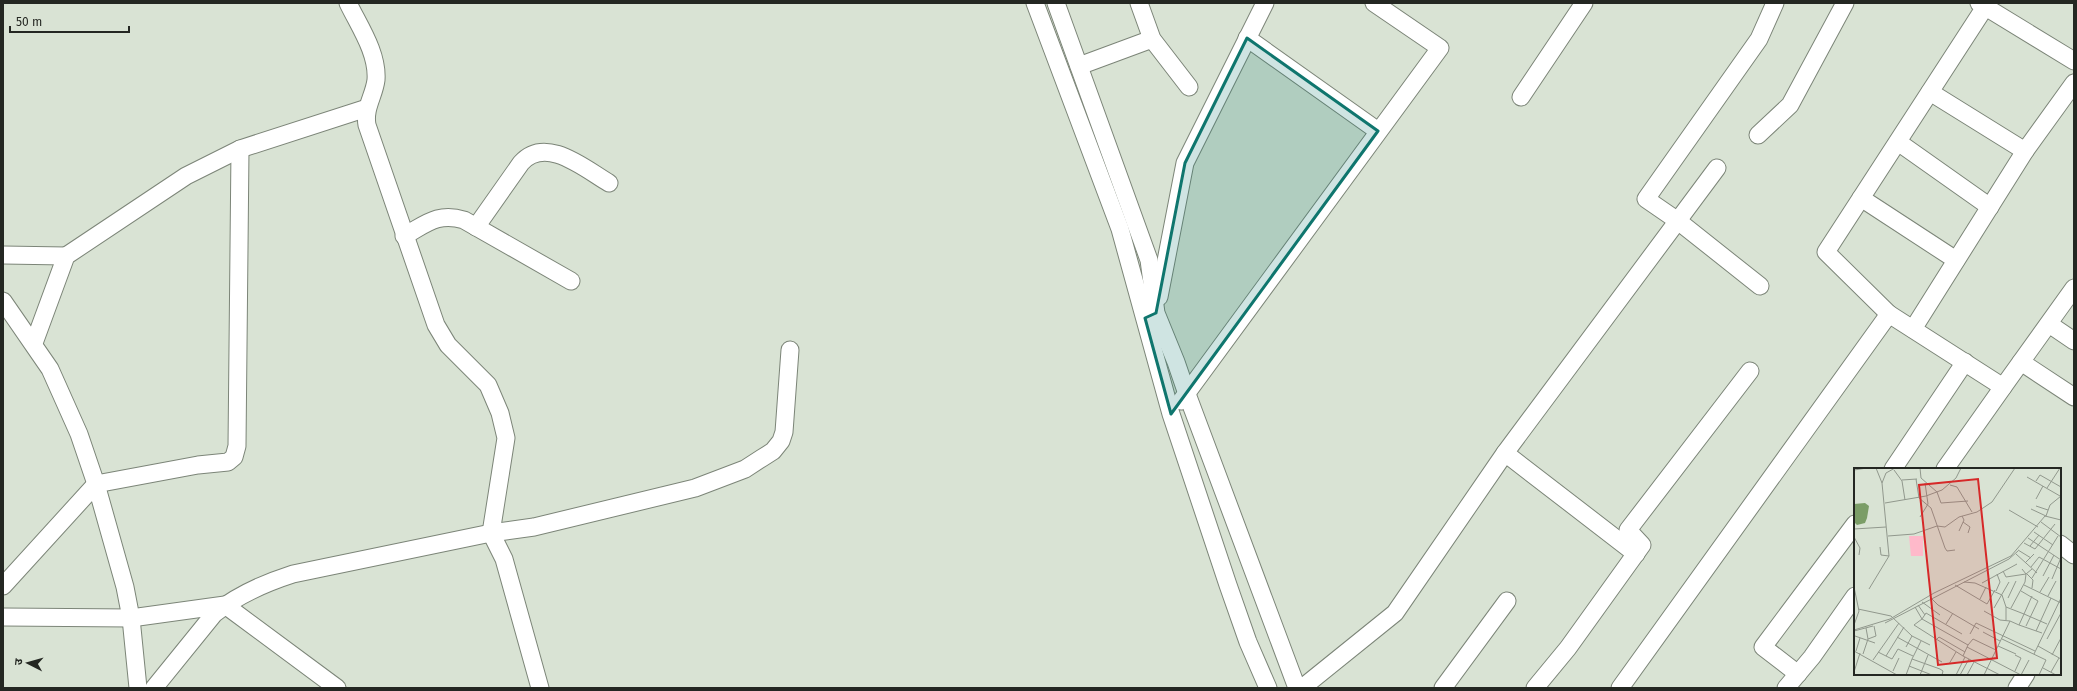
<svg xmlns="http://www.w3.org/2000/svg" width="2077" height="691" font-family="'Fira Sans','Noto Sans Devanagari',sans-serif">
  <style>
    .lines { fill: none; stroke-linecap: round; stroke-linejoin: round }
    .minor-casing { stroke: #7c8578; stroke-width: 19 }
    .minor { stroke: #fff; stroke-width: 17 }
    .marked { fill: #0f766e; fill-opacity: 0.2; stroke: #0f766e; stroke-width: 3; stroke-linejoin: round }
    .inset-road { fill: none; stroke: #91988d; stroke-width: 1 }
    .view { fill: #d62828; fill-opacity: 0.15; stroke: #d62828; stroke-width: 2 }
    .inset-edge { fill: none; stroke: #242722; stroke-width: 2 }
  </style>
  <rect width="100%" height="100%" fill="#d9e3d4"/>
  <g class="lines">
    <g class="minor-casing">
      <g id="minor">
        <path d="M348,3C359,26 378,53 376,80C374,96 364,108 367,125L436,325L448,345L488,385L500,413L506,438L491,533L504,559L540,688"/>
        <polyline points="1035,3 1120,229 1171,414 1228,585 1248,642 1268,688"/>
        <polyline points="1056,3 1149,260 1156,313 1176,362 1187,394 1297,688"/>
        <polyline points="1139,3 1152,39 1189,87"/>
        <polyline points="1979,3 2074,61"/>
        <polyline points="1247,38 1378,131"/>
        <polyline points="1079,66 1152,39"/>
        <polyline points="1930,92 2025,151"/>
        <polyline points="1521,97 1584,3"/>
        <polyline points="1758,135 1790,105 1845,3"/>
        <polyline points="1898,142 1990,207"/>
        <polyline points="1861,198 1956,260"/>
        <path d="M476,227L521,163C546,135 585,169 609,183"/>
        <path d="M404,236C426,224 438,212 464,220L571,281"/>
        <polyline points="3,255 66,256"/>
        <polyline points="1760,286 1678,221 1646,199 1759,39 1775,3"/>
        <polyline points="1159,297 1185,163 1265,3"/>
        <polyline points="3,301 50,369 79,434 96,484 125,587 131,618 138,688"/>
        <polyline points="1889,314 1826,252 1985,7"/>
        <polyline points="2049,324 2074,341"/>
        <polyline points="1913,329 2025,151 2074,83"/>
        <polyline points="34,343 66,256 186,176 240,149 367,108"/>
        <polyline points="2021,362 2074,397"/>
        <polyline points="2003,387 2074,288"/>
        <polyline points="1181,401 1440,48 1374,3"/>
        <polyline points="1505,453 1636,554"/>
        <polyline points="1893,469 1965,362"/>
        <polyline points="2060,544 2074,555"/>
        <polyline points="3,586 96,484 198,465 228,462 234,457 237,446 240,149"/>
        <polyline points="3,617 131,618 225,605 337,688"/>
        <polyline points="1798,674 1763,647 1855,524"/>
        <path d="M154,688L214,614C236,596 265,583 293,574L491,533L534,527L695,488L745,469L762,458L773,451L781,441L784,432L790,350"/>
        <polyline points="1302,688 1395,613 1505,453 1717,168"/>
        <polyline points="1443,688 1507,601"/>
        <polyline points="1535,688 1568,648 1642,545 1628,530 1750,371"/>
        <polyline points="1620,688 1889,314 2003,387 1945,469"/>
        <polyline points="1786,688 1812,657 1855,596"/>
        <polyline points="2017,688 2026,674"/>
      </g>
    </g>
    <use href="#minor" class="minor"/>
  </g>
  <path class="marked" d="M1247,38L1378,131L1171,414L1145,318L1156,313L1185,163Z"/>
  <g transform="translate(1854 468)">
    <rect width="207" height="207" fill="#d9e3d4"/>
    <path d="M55,68H69V88H57Z" fill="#feb9ca"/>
    <path d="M11,35L15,38L13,50L11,55L3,57L0,54V36Z" fill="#7b9d67"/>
    <path class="inset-road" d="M66,0L67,10L83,24L87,35L114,33M0,2L13,0M40,2L48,13L51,32M173,9L206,28M62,11L65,30L77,40L91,80L93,83L101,82M48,12L63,11M182,13L186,7L207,19M28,15L32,5L41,0M96,17L103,19L118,44M193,20L206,0M182,31L189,18M31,35L72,28L88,22L102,10L107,0M182,38L194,42M177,41L192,48L196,37L207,28M155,42L184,59M66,49L74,36L71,15M109,54L116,59L114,65M187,54L207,69M0,61L32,59M105,63L110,52L108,48M180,64L199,77M34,68L60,66L83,58L91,59L105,49L123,44L138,34L161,0M0,69L6,80L5,87M174,70L207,92M170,75L181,81L201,56M176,78L185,67M26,79L27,87L35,88M164,82L177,90M162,86L183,105M171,95L180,86M177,99L185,89L207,101M149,103L152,109L172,106L178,101M173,106L179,112L178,120M189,108L200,87M178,110L204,68M198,111L206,92M110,114L121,115L148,127L152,139V152M128,115L163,96M101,117L133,136L141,122M170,117L207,135M0,119L5,143L0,157M15,121L35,88L28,15L22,0M142,123L146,114L143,106M167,123L184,133L172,158M186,124L195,109M178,128L170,146L193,156M194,128L202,113M76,129L84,137L125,161M154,130L162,113M126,131L132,119M68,134L86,147M64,137L71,147M61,139L68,151L114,177L109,188L60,157L68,151L72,145L108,166M140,140L155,114M157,140L171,114L172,106L168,101M4,141L37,148L58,168L76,177M130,143L146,152L156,153M31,155L155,91L164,83M92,156L99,145M165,157L188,165M0,162L36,151L80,125L157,88L191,48L207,52M0,163L19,158M182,163L197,130M129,164L146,173M116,166L122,155L181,183M1,168L21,175M43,169L88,194M14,171L22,168L20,158M148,171L192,192L185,207M193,171L207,145M82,172L85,169L111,184M67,173L58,191L86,201L89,203L88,207M114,177L119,171L142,182M144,178L162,186M184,178L207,191M52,179L58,168M113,179L167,207M0,183L43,207M2,183L6,170M24,184L38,191L44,181L59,188M9,186L14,171L12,160M180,186L207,130M198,187L207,170M32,188L50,159M109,188L146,207M19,192L45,155M95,196L102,184M55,198L78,207M189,200L202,207M39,203L45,190M161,203L167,190L161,187M0,204L6,185M197,204L205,190M52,207L58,191M66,207L74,187M102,207L111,189M106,207L115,191M113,207L120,194M130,207L156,153L165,157L170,146L152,139M167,207L175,192"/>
    <path class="view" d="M124,11L143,190L84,197L65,17Z"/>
    <rect width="207" height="207" class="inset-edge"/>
  </g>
  <rect width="2077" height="691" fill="none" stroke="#242722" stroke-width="8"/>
  <g transform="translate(28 663) rotate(276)" stroke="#d9e3d4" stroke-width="3" paint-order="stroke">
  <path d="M0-3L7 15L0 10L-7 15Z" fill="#242722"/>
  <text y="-6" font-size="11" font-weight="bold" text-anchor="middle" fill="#242722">उ</text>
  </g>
  <path d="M10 26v6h119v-6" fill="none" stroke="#242722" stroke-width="2"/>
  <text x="16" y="26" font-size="12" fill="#242722" stroke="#d9e3d4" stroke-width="3" paint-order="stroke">50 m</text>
</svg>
